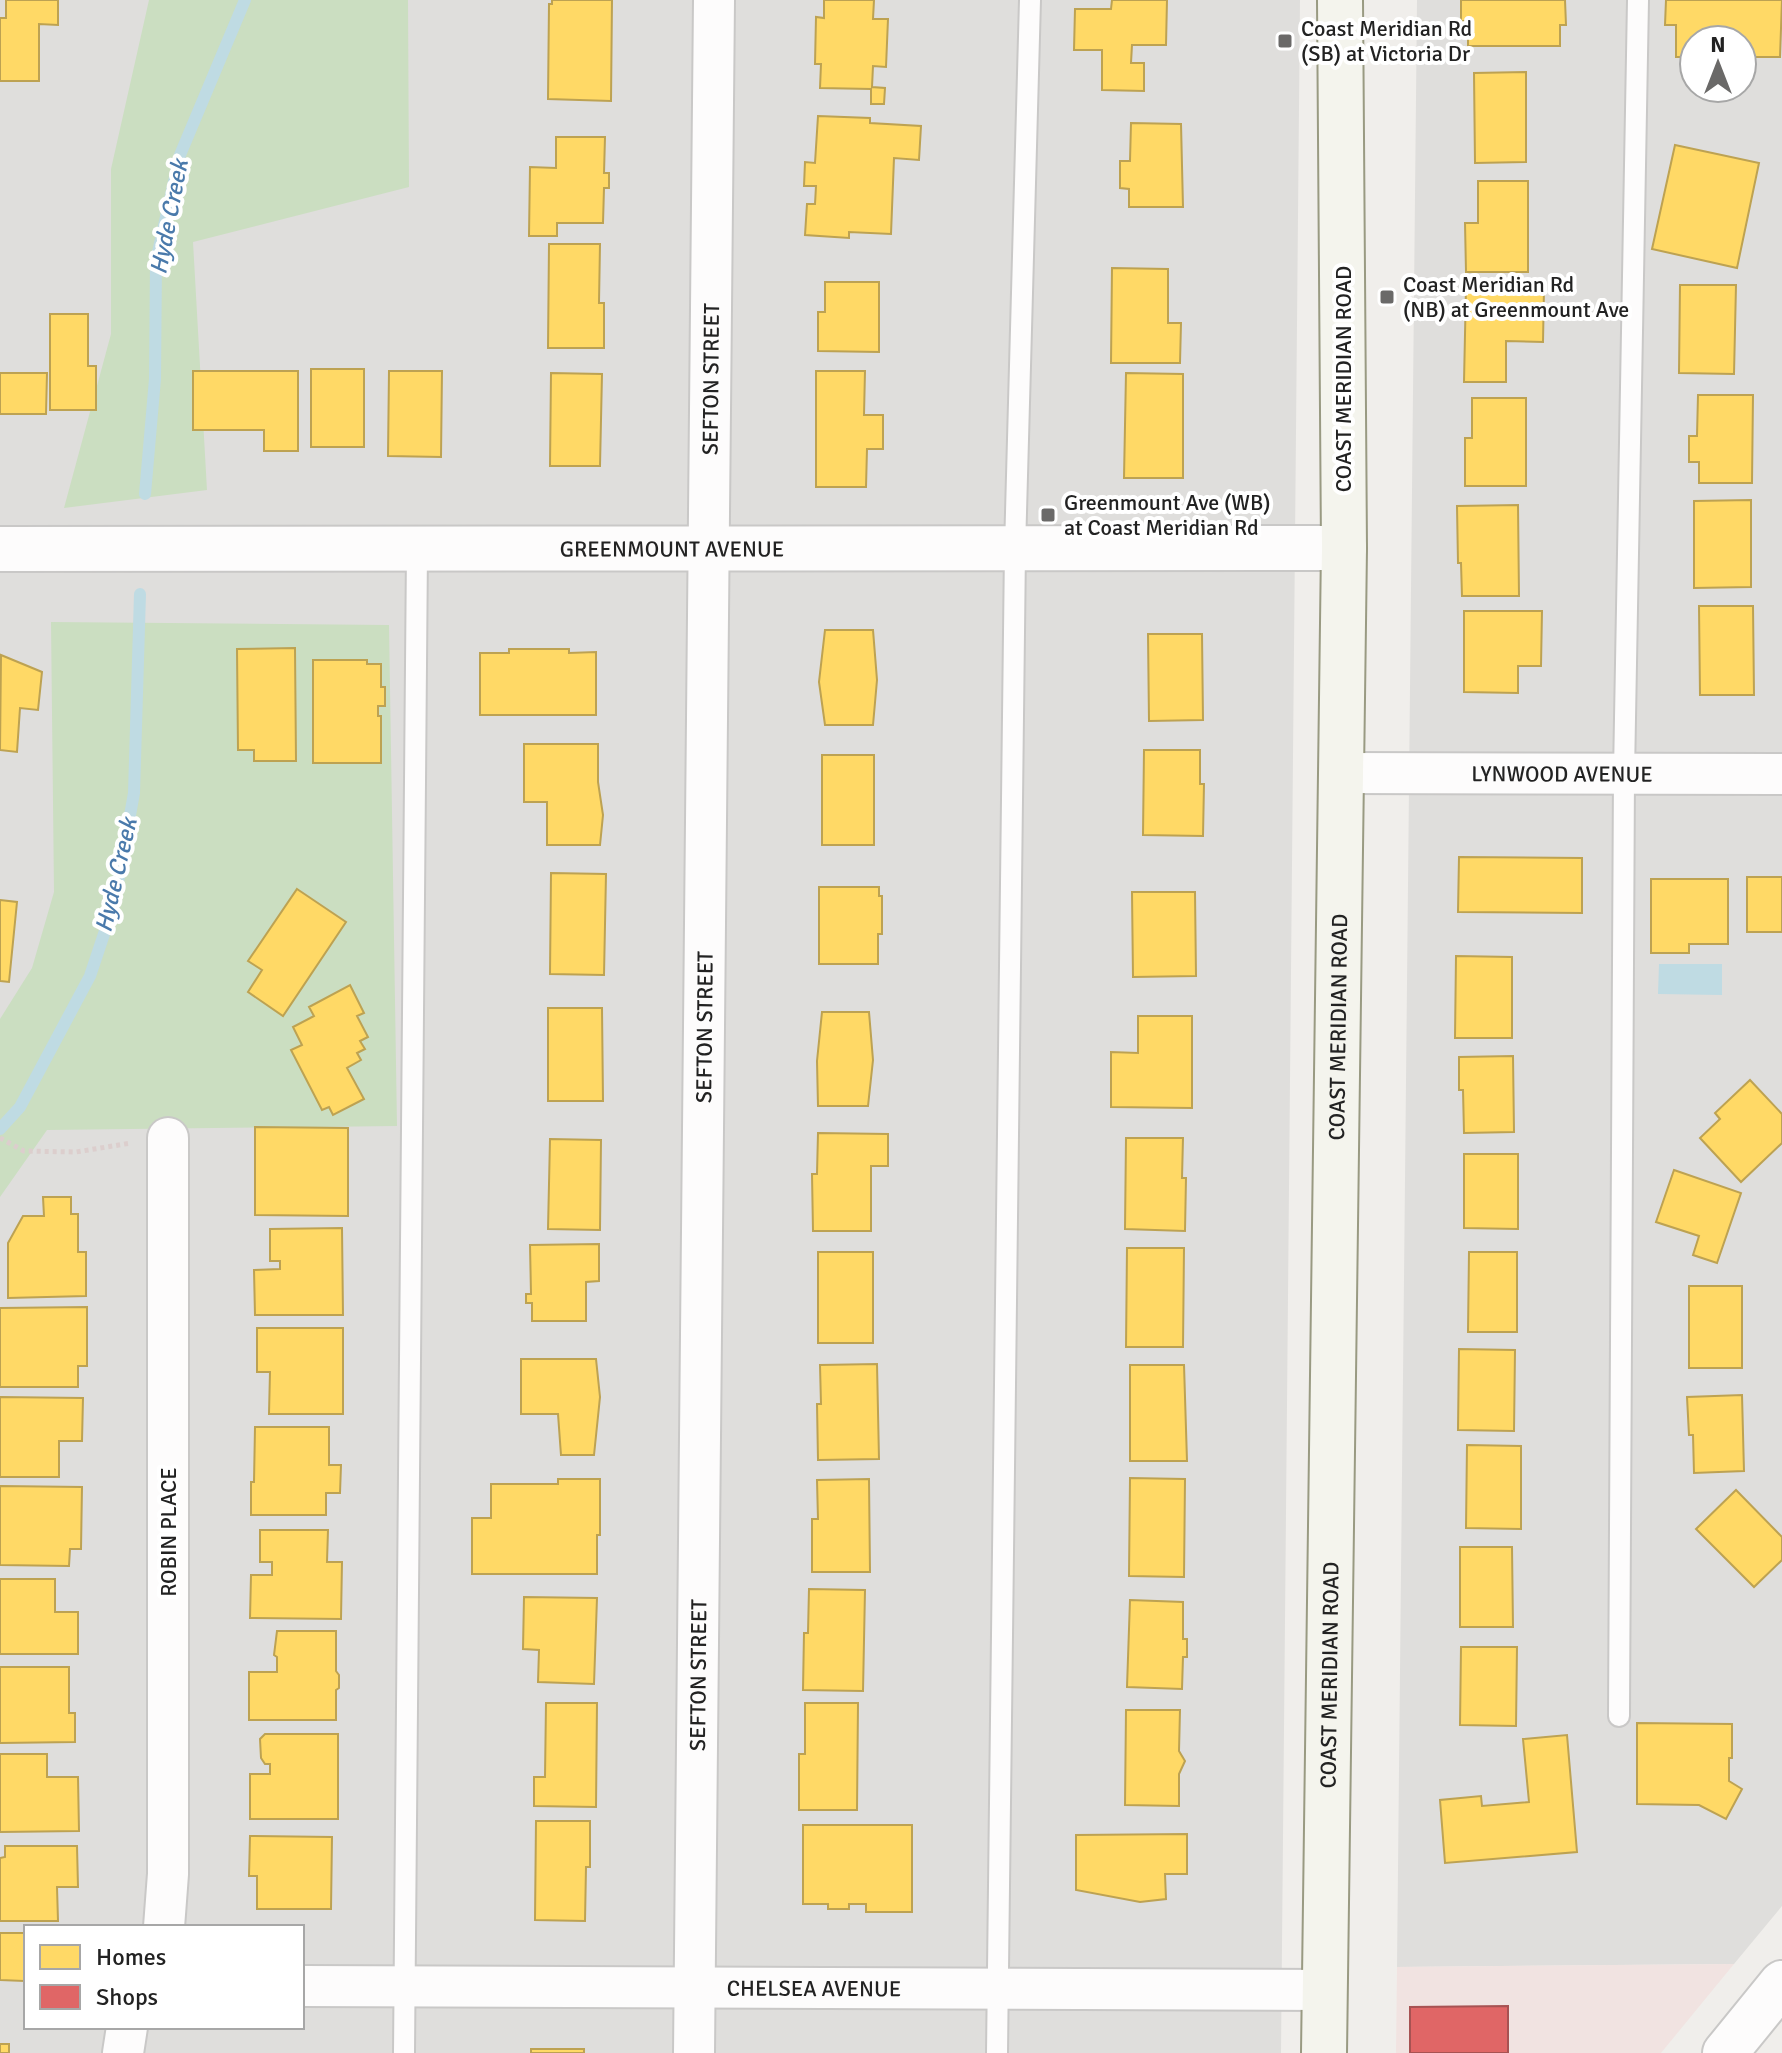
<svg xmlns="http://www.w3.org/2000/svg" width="1782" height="2053" font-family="Signika,sans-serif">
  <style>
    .residential { fill: #dfdedc; fill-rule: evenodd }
    .commercial { fill: #f1e3e1 }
    .forest { fill: #cbdec1 }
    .water { fill: #bfdbe3 }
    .homes { fill: #ffd966; stroke: #bda252; stroke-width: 2 }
    .shops { fill: #e06666; stroke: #a75252; stroke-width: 2 }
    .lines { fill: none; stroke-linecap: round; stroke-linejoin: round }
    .stream { stroke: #bfdbe3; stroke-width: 12 }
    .service-casing { stroke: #c9c8c7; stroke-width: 24 }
    .minor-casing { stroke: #c9c8c7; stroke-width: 44 }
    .tertiary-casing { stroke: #c9c8c7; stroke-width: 48 }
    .secondary-casing { stroke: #999a82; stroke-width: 48 }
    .path { stroke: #dccecd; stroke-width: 5; stroke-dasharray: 4 4; stroke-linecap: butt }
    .service { stroke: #fdfcfc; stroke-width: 20 }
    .minor { stroke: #fdfcfc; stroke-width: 40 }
    .tertiary { stroke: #fdfcfc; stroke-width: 44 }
    .secondary { stroke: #f4f4ed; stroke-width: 44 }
    .poi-dot { fill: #6a6968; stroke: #fff; stroke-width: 3 }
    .labels { text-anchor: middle; stroke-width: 8; stroke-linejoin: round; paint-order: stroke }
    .poi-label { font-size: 22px; fill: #222; stroke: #fff; text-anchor: start }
    .street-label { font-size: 22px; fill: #222; stroke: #fff }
    .water-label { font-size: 24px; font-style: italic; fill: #4a7aab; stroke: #fff }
  </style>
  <rect width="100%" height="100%" fill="#f0eeeb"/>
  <g class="residential">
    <path d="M0,0H1300L1281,2053H0ZM26,1927H302V2027H26Z"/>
    <path d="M1417,0H1782V1906L1734,1964L1397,1967ZM1694,40H1742V88H1694Z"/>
  </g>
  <polygon class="commercial" points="1734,1964 1661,2053 1396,2053 1397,1967"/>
  <g class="forest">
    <polygon points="149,0 408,0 409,187 193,242 207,490 64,508 111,334 111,169"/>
    <polygon points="51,622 389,625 397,1126 47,1130 0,1197 0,1019 32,968 54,892"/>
  </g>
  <polygon class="water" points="1659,964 1722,964 1722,995 1658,994"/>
  <g class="homes">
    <polygon points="6,0 58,0 58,25 39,24 39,81 0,81 0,18 6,18"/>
    <polygon points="552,0 612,0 611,101 548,99 549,4 552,4"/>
    <polygon points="824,0 874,0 873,19 888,19 886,67 873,66 872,87 885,88 884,104 871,104 871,89 820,88 821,64 815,64 816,17 824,18"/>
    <polygon points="1112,0 1167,0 1166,45 1132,45 1131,63 1144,63 1144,91 1102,90 1102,50 1074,50 1075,9 1111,9"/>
    <polygon points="1461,0 1565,0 1566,25 1560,25 1560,46 1468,46 1468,21 1461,21"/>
    <polygon points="1666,0 1782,0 1780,57 1742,57 1742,40 1694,40 1694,57 1676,57 1676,25 1665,25"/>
    <polygon points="1526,72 1526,162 1475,163 1474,73"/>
    <polygon points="818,116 870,118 870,123 921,126 919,160 894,158 891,234 849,232 849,238 805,235 807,204 815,204 816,186 804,186 805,162 815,163"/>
    <polygon points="1131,123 1181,124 1183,207 1129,207 1129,189 1120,188 1120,161 1130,161"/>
    <polygon points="556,137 605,137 604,173 609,173 609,188 604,188 603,223 557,223 557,236 529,236 530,167 556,168"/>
    <polygon points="1675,145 1759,163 1737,268 1652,249"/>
    <polygon points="1478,181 1528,181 1528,272 1466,272 1465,223 1478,223"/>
    <polygon points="549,244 600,244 599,303 604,303 604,348 548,348"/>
    <polygon points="1112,268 1168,269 1168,323 1181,323 1180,363 1111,363"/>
    <polygon points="825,282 879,282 879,352 818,351 818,312 825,312"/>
    <polygon points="1680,285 1736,285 1734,374 1679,373"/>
    <polygon points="1466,287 1544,288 1543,342 1506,341 1506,382 1464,382"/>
    <polygon points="50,314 88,314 88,366 96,366 96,410 50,410"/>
    <rect x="311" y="369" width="53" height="78"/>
    <polygon points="193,371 298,371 298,451 264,451 264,430 193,430"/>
    <polygon points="389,371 442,371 441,457 388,456"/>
    <polygon points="816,371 865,371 864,415 883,415 883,449 867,449 866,487 816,487"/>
    <polygon points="0,373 47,373 46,414 0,414"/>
    <polygon points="551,373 602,374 600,466 550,466"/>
    <polygon points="1126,373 1183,374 1183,478 1124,478"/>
    <polygon points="1698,395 1753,395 1752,483 1699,483 1699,462 1689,462 1689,436 1697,436"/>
    <polygon points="1472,398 1526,398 1526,486 1465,486 1465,438 1472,438"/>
    <polygon points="1751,500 1751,587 1694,588 1694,501"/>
    <polygon points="1518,505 1519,596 1462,596 1461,563 1458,563 1457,506"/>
    <polygon points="1699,606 1753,606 1754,695 1700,695"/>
    <polygon points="1464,611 1542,611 1541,666 1518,666 1518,693 1464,692"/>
    <polygon points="825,630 873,630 877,680 873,725 825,725 819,682"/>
    <polygon points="1148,634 1202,634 1203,720 1149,721"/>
    <polygon points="295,648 296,761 254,761 254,750 238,750 237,649"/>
    <polygon points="509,649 569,649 569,653 596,652 596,715 480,715 480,653 509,653"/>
    <polygon points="1,655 42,672 38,710 20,708 17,752 0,750"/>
    <polygon points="313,660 367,660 367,664 381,664 381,687 385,687 385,706 378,706 378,716 381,716 381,763 313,763"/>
    <polygon points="524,744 598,744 598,782 603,815 600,845 547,845 547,802 524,802"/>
    <polygon points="1144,750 1200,750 1200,784 1204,784 1203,836 1143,835"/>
    <rect x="822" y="755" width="52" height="90"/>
    <polygon points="1459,857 1582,858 1582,913 1458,912"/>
    <polygon points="551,873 606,874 604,975 550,974"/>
    <rect x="1747" y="877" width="35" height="55"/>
    <polygon points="1651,879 1728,879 1728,944 1689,944 1689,953 1651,953"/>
    <polygon points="819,887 879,887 879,896 882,896 882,934 878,934 878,964 819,964"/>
    <polygon points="297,889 346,922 283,1016 248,992 262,970 248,961"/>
    <polygon points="1132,892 1195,892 1196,976 1133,977"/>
    <polygon points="0,900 17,902 9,982 0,981"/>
    <polygon points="1456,956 1512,957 1512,1038 1455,1038"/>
    <polygon points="350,985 364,1013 357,1016 368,1037 360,1041 365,1049 357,1053 361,1060 347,1068 364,1099 333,1115 329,1107 322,1110 291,1050 302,1045 293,1027 314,1016 309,1007"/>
    <polygon points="548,1008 602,1008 603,1101 548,1101"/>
    <polygon points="822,1012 869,1012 873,1060 868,1106 818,1106 817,1061"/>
    <polygon points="1138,1016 1192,1016 1192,1108 1111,1107 1111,1052 1138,1053"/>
    <polygon points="1513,1056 1514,1132 1464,1133 1463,1090 1459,1090 1459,1057"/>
    <polygon points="1750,1080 1782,1114 1782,1143 1741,1182 1700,1138 1720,1119 1715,1113"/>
    <polygon points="255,1127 348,1128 348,1216 255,1215"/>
    <polygon points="818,1133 888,1134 888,1166 871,1166 871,1231 813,1231 812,1174 817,1174"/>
    <polygon points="1126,1138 1183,1138 1182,1178 1186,1178 1185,1231 1125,1229"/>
    <polygon points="550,1139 601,1140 600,1230 548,1229"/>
    <polygon points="1464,1154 1518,1154 1518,1229 1464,1228"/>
    <polygon points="1674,1170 1741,1193 1717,1263 1693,1255 1699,1236 1656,1222"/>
    <polygon points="43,1197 71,1197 71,1214 78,1214 78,1252 86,1252 86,1296 8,1298 8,1243 23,1216 44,1216"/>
    <polygon points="342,1228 343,1315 255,1315 254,1270 280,1269 280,1261 270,1261 270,1229"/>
    <polygon points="599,1244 599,1281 586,1282 586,1321 532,1321 532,1303 526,1303 526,1294 531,1294 530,1245"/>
    <polygon points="1127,1248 1184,1248 1183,1347 1126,1347"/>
    <rect x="818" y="1252" width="55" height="91"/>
    <polygon points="1469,1252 1517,1252 1517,1332 1468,1332"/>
    <rect x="1689" y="1286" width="53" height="82"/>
    <polygon points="87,1307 87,1366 78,1366 78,1387 0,1387 0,1308"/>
    <polygon points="257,1328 343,1328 343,1414 269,1414 270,1372 257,1372"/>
    <polygon points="1459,1349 1515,1350 1514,1431 1458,1430"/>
    <polygon points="521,1359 596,1359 600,1397 594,1455 561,1455 558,1414 521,1414"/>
    <polygon points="877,1364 879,1459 818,1460 817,1404 821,1404 820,1365"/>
    <polygon points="1130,1365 1184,1365 1187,1461 1130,1461"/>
    <polygon points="1742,1395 1744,1471 1694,1473 1693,1435 1689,1435 1687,1397"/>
    <polygon points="0,1397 83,1398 82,1441 59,1441 59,1477 0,1477"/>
    <polygon points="255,1427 329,1427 329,1465 341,1465 340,1493 326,1493 326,1515 251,1515 251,1482 254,1482"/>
    <polygon points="1467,1445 1521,1446 1521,1529 1466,1528"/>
    <polygon points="1130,1478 1185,1479 1184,1577 1129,1576"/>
    <polygon points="558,1479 600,1479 600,1535 597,1535 597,1574 472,1574 472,1518 491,1518 491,1484 558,1484"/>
    <polygon points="869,1479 870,1572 812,1572 812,1519 818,1519 817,1480"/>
    <polygon points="0,1486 82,1487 81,1549 70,1549 69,1566 0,1565"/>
    <polygon points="1736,1490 1782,1537 1782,1560 1754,1587 1696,1529"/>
    <polygon points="260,1530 328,1530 327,1562 342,1562 341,1619 250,1618 251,1575 272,1575 272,1562 260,1562"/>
    <polygon points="1460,1547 1512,1547 1513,1627 1460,1627"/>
    <polygon points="0,1579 55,1579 55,1612 78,1612 78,1654 0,1654"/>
    <polygon points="809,1589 865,1590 863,1691 803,1690 804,1633 808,1633"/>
    <polygon points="524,1597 597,1598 594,1684 538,1682 539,1650 523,1649"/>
    <polygon points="1130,1600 1183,1602 1183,1639 1187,1639 1187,1657 1183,1657 1182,1689 1127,1687"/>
    <polygon points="277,1631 336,1631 336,1671 339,1675 339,1688 336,1690 336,1720 249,1720 249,1672 277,1672 277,1657 274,1655"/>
    <polygon points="1461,1647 1517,1647 1516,1726 1460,1725"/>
    <polygon points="0,1667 69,1667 69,1713 75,1713 75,1742 0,1743"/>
    <polygon points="546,1703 597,1703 596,1807 534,1806 534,1777 545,1777"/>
    <polygon points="805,1703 858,1703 857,1810 799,1810 799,1754 805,1754"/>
    <polygon points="1126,1710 1180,1710 1179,1751 1185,1761 1179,1774 1179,1806 1125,1805"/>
    <polygon points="1637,1723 1732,1724 1732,1758 1729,1758 1729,1781 1742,1789 1726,1819 1699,1805 1637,1804"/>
    <polygon points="265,1734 338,1734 338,1819 250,1819 250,1774 270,1774 270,1764 265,1764 261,1758 260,1739"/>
    <polygon points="1567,1735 1577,1852 1445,1863 1440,1800 1481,1796 1482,1806 1529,1802 1523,1739"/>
    <polygon points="0,1754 47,1754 47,1777 78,1777 79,1831 0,1832"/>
    <polygon points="536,1821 590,1821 590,1867 586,1867 585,1921 535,1920"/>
    <polygon points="803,1825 912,1825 912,1912 866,1912 866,1904 849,1904 849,1909 828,1909 828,1904 803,1904"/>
    <polygon points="1187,1834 1187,1874 1165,1874 1166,1899 1140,1902 1076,1890 1076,1835"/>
    <polygon points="250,1836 332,1837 331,1909 257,1909 257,1876 249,1876"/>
    <polygon points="5,1846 77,1846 78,1887 57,1887 58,1921 0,1921 0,1858 5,1857"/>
    <polygon points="0,1933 24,1933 24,1981 0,1980"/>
    <rect x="0" y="2044" width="9" height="9"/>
    <rect x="531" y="2049" width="53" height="4"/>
  </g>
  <polygon class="shops" points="1508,2006 1508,2053 1410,2053 1410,2007"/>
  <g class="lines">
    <g class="stream">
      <polyline points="145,494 155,379 156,261 180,155 245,0"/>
      <polyline points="0,1129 20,1107 90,976 114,904 134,793 140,594"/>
    </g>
    <g class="service-casing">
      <g id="service">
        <polyline points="1619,1716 1624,774 1638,0"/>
        <polyline points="404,2053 417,550"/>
        <polyline points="997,2053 1015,549 1030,0"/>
      </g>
    </g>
    <g class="minor-casing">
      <g id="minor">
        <path id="s1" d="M1342,773L1782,774"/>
        <polyline points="164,1927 168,1874 168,1138"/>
        <path id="s2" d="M302,1986L1324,1990"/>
        <polyline points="123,2053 127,2027"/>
        <path id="s3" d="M694,2053L714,0"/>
      </g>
    </g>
    <g class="tertiary-casing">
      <g id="tertiary">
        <path id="s4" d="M0,549L1344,548"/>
        <polyline points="1725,2053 1782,1983"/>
      </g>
    </g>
    <g class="secondary-casing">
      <g id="secondary">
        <path id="s5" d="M1324,2053L1344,548L1340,0"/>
      </g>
    </g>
    <polyline class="path" points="0,1138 24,1151 76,1152 131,1143"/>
    <use href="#service" class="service"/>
    <use href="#minor" class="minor"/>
    <use href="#tertiary" class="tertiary"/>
    <use href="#secondary" class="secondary"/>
  </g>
  <g class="poi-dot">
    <rect x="1277" y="33" width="16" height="16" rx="4"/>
    <rect x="1379" y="289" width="16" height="16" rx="4"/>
    <rect x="1040" y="507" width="16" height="16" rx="4"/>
  </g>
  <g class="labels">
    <g class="poi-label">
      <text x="1301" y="36">Coast Meridian Rd<tspan x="1301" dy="25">(SB) at Victoria Dr</tspan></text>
      <text x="1403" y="292">Coast Meridian Rd<tspan x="1403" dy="25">(NB) at Greenmount Ave</tspan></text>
      <text x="1064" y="510">Greenmount Ave (WB)<tspan x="1064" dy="25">at Coast Meridian Rd</tspan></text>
    </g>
    <g class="street-label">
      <text dy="8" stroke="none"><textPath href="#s3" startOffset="1674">SEFTON STREET</textPath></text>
      <text transform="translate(1343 379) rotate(-90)" y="8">COAST MERIDIAN ROAD</text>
      <text dy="8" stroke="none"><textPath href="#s4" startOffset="672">GREENMOUNT AVENUE</textPath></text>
      <text dy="8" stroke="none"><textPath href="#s1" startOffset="220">LYNWOOD AVENUE</textPath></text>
      <text dy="8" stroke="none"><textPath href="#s3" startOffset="1026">SEFTON STREET</textPath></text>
      <text dy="8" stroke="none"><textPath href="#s5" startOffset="1026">COAST MERIDIAN ROAD</textPath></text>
      <text transform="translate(168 1532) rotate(-90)" y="8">ROBIN PLACE</text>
      <text dy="8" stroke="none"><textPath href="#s3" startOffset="378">SEFTON STREET</textPath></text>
      <text dy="8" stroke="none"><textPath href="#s5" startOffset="378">COAST MERIDIAN ROAD</textPath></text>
      <text dy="8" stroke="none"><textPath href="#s2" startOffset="512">CHELSEA AVENUE</textPath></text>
    </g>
    <g class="water-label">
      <text transform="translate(169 217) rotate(-79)" y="8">Hyde Creek</text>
      <text transform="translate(116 875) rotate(-77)" y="8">Hyde Creek</text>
    </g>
  </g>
  <rect x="24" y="1925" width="280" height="104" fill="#ffffff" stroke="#a7a7a7" stroke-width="2"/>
  <rect x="40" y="1945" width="40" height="24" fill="#ffd966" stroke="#a7a7a7" stroke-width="2"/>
  <text x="96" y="1965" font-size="24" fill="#222222">Homes</text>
  <rect x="40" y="1985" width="40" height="24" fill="#e06666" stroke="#a7a7a7" stroke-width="2"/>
  <text x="96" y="2005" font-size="24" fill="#222222">Shops</text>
  <g transform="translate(1718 64)"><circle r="38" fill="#ffffff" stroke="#a7a7a7" stroke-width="2"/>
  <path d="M0-6L14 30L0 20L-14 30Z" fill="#6a6968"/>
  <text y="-12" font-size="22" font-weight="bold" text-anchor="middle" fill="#222222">N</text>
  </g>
</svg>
